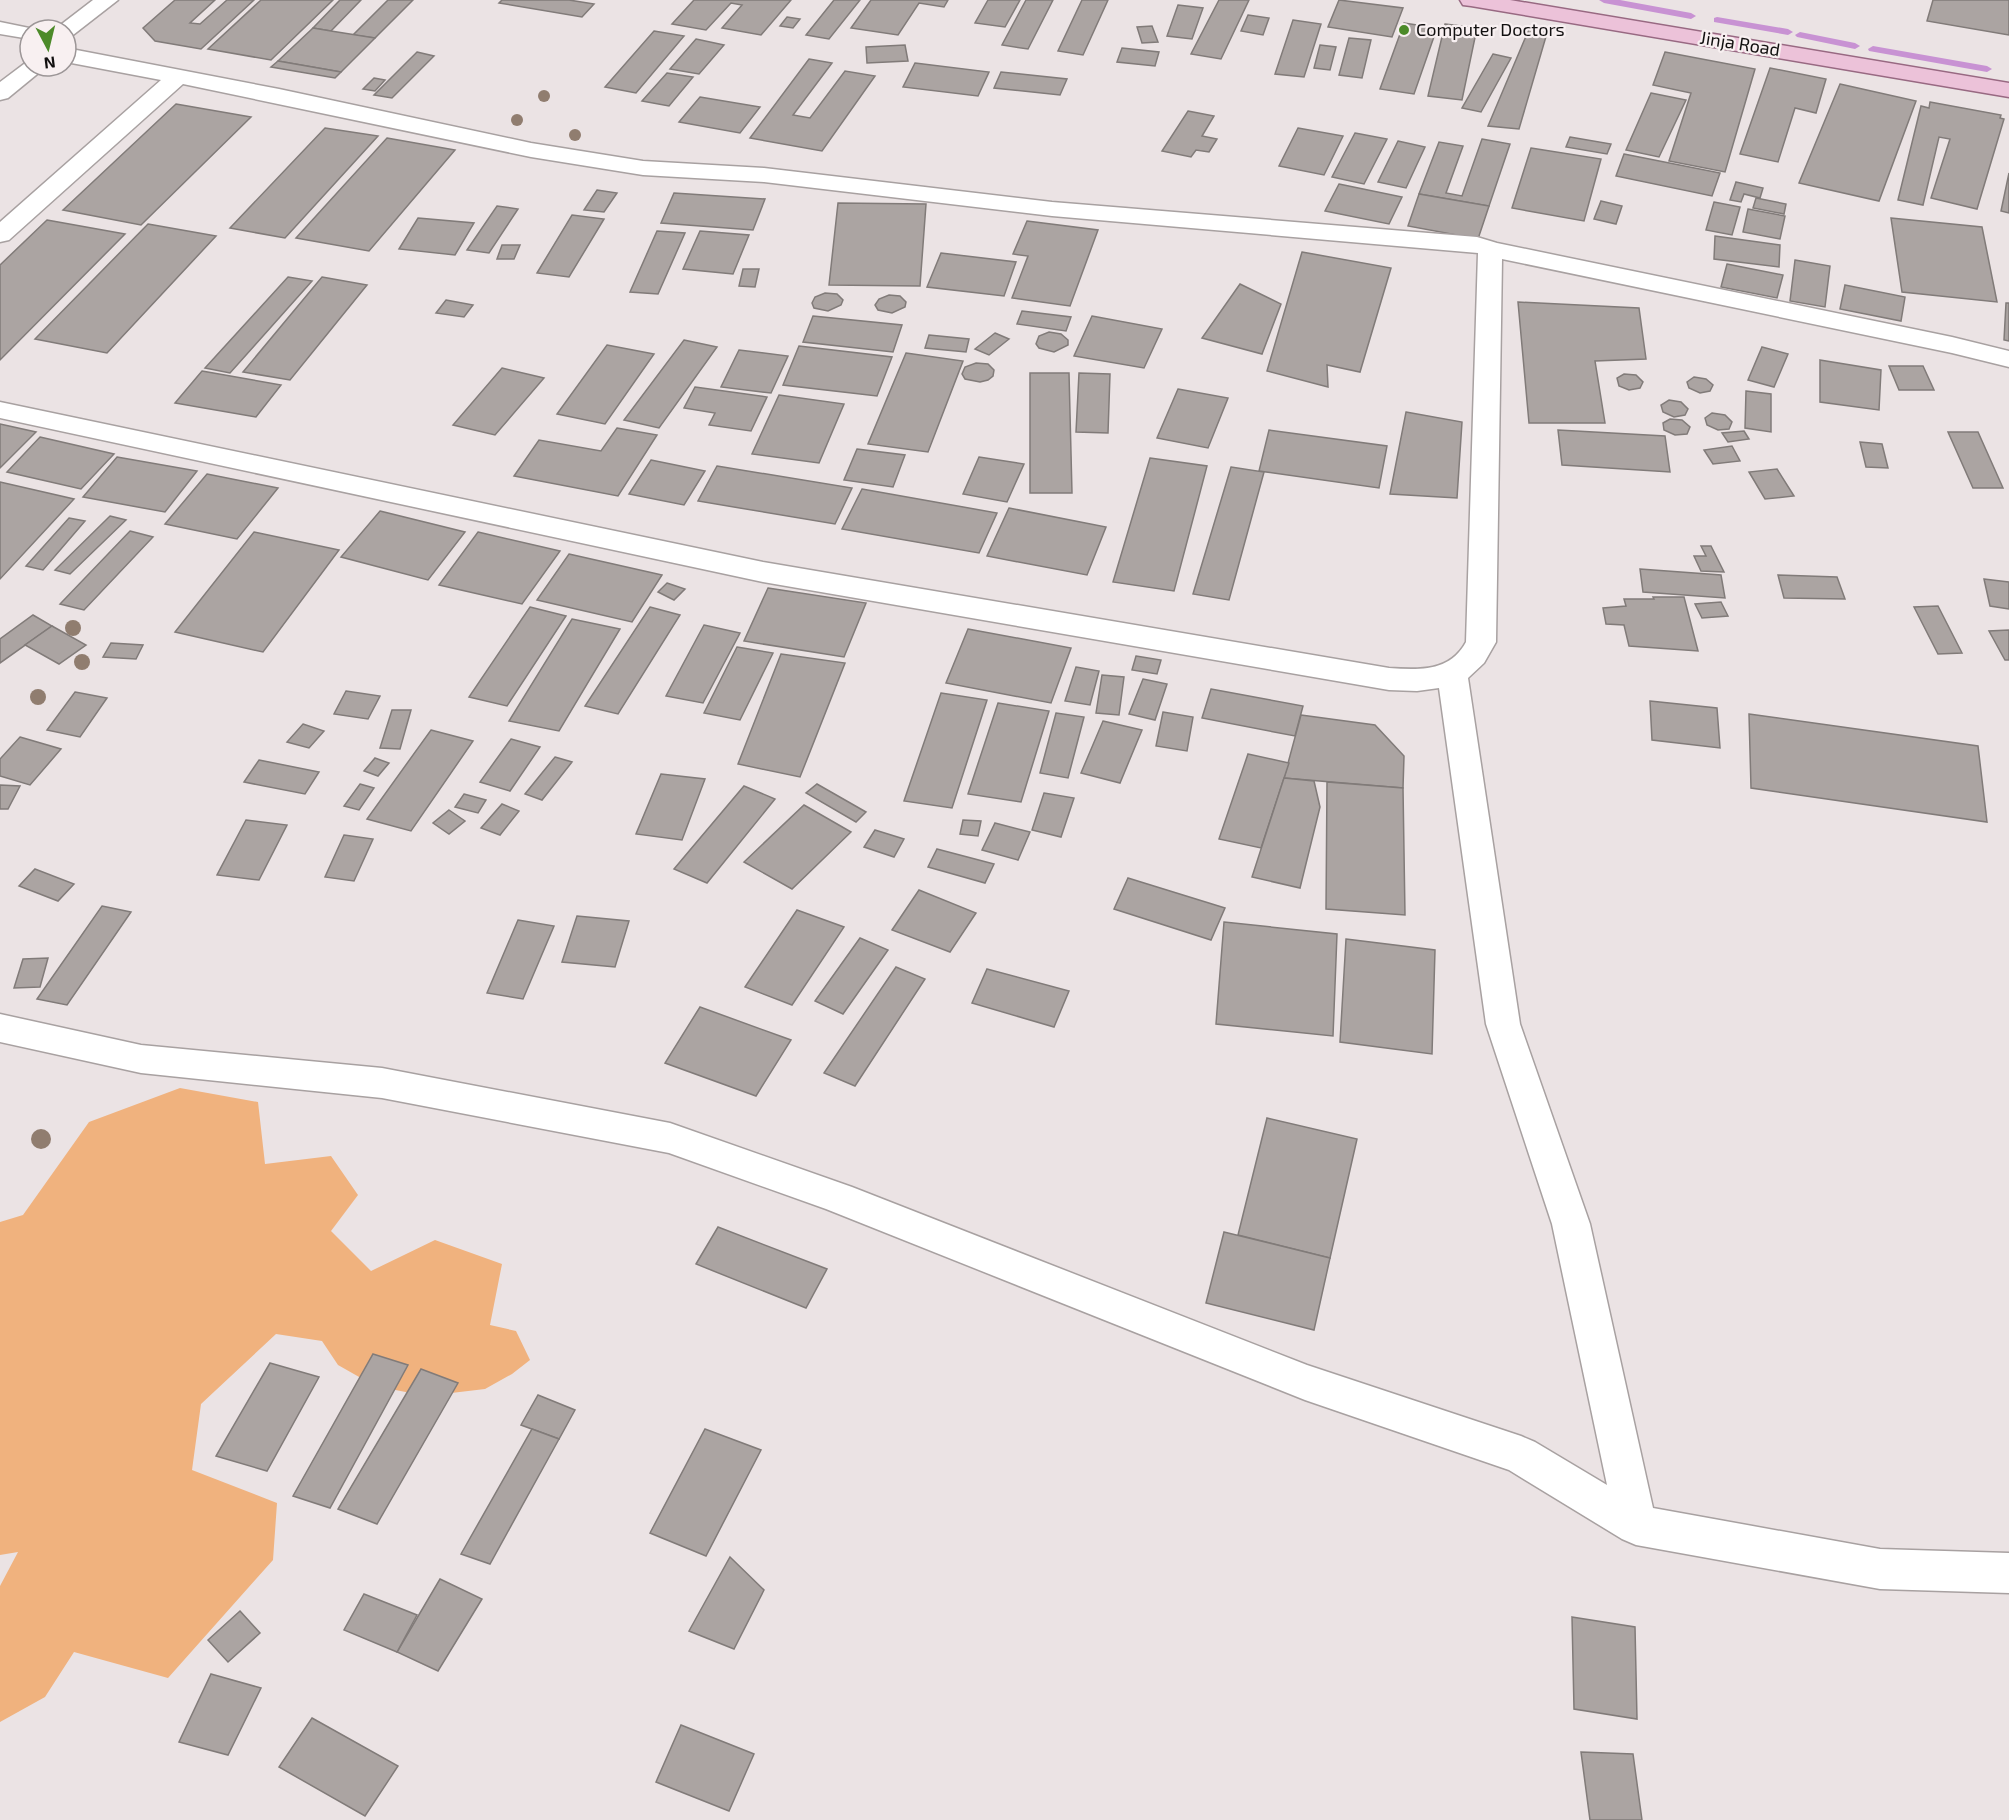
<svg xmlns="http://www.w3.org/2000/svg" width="2009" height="1820" font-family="'Exo 2',sans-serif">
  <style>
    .green { fill: #f0b27e }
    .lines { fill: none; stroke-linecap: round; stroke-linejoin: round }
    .stream { fill: #c892d3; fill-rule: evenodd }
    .building { fill: #aba4a2; stroke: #817b79; stroke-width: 1.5 }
    .street-casing { stroke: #a8a1a1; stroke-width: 3 }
    .primary-casing { stroke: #986982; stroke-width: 3 }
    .street { fill: #fff; fill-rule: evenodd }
    .primary { fill: #ecc2d9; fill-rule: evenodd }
    .tree { fill: #907d6f }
    .poi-dot { fill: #4c8a29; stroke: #f8f0f1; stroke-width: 2 }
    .labels { text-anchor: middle; stroke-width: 4.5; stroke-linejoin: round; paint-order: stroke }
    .far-poi-label { font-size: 18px; fill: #121010; stroke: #f8f0f1; text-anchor: start }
    .far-street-label { font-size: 18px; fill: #121010; stroke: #f8f0f1 }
  </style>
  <rect width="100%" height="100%" fill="#ebe3e4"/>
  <polygon class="green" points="180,1088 258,1102 265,1164 331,1156 358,1195 331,1231 371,1271 435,1240 502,1264 490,1325 516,1331 530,1360 512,1374 485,1389 426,1396 375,1386 338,1365 322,1341 276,1334 201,1404 192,1470 277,1503 273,1560 168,1678 74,1652 45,1697 0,1722 0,1586 18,1552 0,1555 0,1222 23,1215 89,1122"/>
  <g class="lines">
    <g class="stream">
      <polygon points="1599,0 1620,0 1691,13 1696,16 1691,19 1604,3"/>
      <polygon points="1717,17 1788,29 1793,32 1788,35 1714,22 1714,18"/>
      <polygon points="1800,32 1855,43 1860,46 1855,49 1797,37 1795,35"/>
      <polygon points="1873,46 1987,66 1992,69 1987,72 1869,51 1868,49"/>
    </g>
  </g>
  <g class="building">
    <polygon points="175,0 215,0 190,23 200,24 227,0 254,0 201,49 155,41 143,28"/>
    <polygon points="261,0 333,0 271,60 208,49"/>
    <polygon points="340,0 361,0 331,31 313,28"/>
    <polygon points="388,0 413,0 375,38 353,35"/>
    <polygon points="502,0 569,0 594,4 582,17 499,3"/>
    <polygon points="694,0 791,0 761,35 722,28 742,5 731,3 706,30 672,24"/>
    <polygon points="834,0 860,0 829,39 806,35"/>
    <polygon points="871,0 948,0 944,7 919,3 898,35 851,28"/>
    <polygon points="988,0 1020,0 1005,27 975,23"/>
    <polygon points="1026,0 1053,0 1028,49 1002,45"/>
    <polygon points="1082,0 1108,0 1083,55 1058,51"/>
    <polygon points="1219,0 1249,0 1221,59 1191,54"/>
    <polygon points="1339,0 1403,8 1392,37 1328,27"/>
    <polygon points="1933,0 2009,0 2009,35 1927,21"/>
    <polygon points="1178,5 1203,8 1192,39 1167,36"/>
    <polygon points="1248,15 1269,18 1263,35 1241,31"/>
    <polygon points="787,17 800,19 793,28 780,26"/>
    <polygon points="1293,20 1321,24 1304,77 1275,74"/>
    <polygon points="1404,23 1437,28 1414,94 1380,89"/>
    <polygon points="1445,24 1477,28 1462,100 1428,96"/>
    <polygon points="1152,26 1158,42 1142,43 1137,27"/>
    <polygon points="313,28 331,31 375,38 341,72 278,61"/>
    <polygon points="1529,29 1547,33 1519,129 1488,126"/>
    <polygon points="654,31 684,36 636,93 605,87"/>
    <polygon points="1349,38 1371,40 1362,78 1339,75"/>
    <polygon points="696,39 724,45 699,74 670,69"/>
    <polygon points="905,45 908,61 867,63 866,47"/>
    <polygon points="1320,45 1336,47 1330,70 1314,68"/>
    <polygon points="1122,48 1159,52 1155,66 1117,62"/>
    <polygon points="417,52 434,56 392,98 374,95"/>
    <polygon points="1665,52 1755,69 1725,172 1669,161 1691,93 1653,85"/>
    <polygon points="1493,54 1511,58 1481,112 1462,108"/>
    <polygon points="809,59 832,63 793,115 810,118 845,71 875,76 822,151 750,138"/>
    <polygon points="278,61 341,72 335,78 271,67"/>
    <polygon points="915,63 989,72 978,96 903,87"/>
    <polygon points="1770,68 1826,79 1816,113 1795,108 1778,162 1740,154"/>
    <polygon points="1001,72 1067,79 1060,95 994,88"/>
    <polygon points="667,73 693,77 669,106 642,101"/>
    <polygon points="374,78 385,80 375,91 363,89"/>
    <polygon points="1840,84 1916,101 1879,201 1799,183"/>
    <polygon points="1651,93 1686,100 1659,157 1626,150"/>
    <polygon points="700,97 760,107 740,133 679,122"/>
    <polygon points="1930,102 2001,115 2000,118 2004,119 1977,209 1931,198 1950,139 1939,137 1923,205 1898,200 1921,106 1929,108"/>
    <polygon points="176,104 251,117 141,225 63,210"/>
    <polygon points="1188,111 1214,116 1202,136 1217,139 1209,152 1196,150 1191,157 1162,151"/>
    <polygon points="325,128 378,136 285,238 230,228"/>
    <polygon points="1298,128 1343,136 1324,175 1279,166"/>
    <polygon points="1355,133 1387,139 1364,184 1332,177"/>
    <polygon points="1570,137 1611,144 1607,154 1566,147"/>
    <polygon points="387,138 455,150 369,251 296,238"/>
    <polygon points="1482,139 1510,144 1489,206 1419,194 1439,142 1463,146 1446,193 1462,196"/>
    <polygon points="1398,141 1425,147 1406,188 1378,182"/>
    <polygon points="1531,148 1601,159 1584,221 1512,208"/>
    <polygon points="1624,154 1720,173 1712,196 1616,176"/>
    <polygon points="2009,173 2009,213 2001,211"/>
    <polygon points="1736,182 1763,188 1760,198 1744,194 1741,202 1730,200"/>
    <polygon points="1339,184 1402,197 1389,224 1325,211"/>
    <polygon points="597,190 617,193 604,212 584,210"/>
    <polygon points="674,193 765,199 753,230 661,223"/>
    <polygon points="1419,194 1489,206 1478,239 1408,226"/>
    <polygon points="1756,198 1786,204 1784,214 1753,208"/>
    <polygon points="1601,201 1622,206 1616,224 1594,219"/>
    <polygon points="1714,202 1740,207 1732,235 1706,230"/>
    <polygon points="838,203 926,204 920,286 829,285"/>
    <polygon points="497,206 518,209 489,253 467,250"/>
    <polygon points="1748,209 1785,216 1780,239 1743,232"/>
    <polygon points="572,215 604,219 569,277 537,273"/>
    <polygon points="418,218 474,223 455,255 399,249"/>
    <polygon points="1891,218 1982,227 1997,302 1902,292"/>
    <polygon points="47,220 125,234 0,360 0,265"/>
    <polygon points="1027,221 1098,230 1070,306 1012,298 1028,256 1013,254"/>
    <polygon points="148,224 216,236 107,353 35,339"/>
    <polygon points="657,231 685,233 658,294 630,292"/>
    <polygon points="700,231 749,235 733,274 683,269"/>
    <polygon points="1715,236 1780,245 1779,267 1714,259"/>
    <polygon points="502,245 520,245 514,259 497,259"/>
    <polygon points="1302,252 1391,268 1360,372 1327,365 1328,387 1267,371"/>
    <polygon points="941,253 1016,262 1004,296 927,287"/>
    <polygon points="1795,260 1830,266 1825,307 1790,301"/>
    <polygon points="1727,264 1783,275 1777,298 1721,287"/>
    <polygon points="743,269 759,269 755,287 739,286"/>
    <polygon points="288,277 312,281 230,373 205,368"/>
    <polygon points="322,277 367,285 290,380 243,372"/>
    <polygon points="1240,284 1281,304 1262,354 1202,338"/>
    <polygon points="1845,285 1905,297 1901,321 1840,309"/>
    <polygon points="825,293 837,294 843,300 841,305 828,311 814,308 812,303 815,297"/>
    <polygon points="889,295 900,296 906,302 905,307 892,313 878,310 875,305 879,299"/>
    <polygon points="446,300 473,305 464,317 436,313"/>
    <polygon points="1518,302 1639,308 1646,359 1595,361 1605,423 1529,423"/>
    <polygon points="2006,303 2009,303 2009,341 2004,340"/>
    <polygon points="1022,311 1071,317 1066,331 1017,324"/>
    <polygon points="813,316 902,325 893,352 803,342"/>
    <polygon points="1092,316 1162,329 1144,368 1074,356"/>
    <polygon points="1049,332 1061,334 1068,340 1068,345 1054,352 1039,348 1036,344 1039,336"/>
    <polygon points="995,333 1009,339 989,355 975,349"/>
    <polygon points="929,335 969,339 966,352 925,348"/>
    <polygon points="684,340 717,347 659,428 624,420"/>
    <polygon points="607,345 654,354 605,424 557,414"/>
    <polygon points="799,346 892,357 877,396 783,385"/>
    <polygon points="1762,347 1788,354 1774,387 1748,380"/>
    <polygon points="739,350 788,356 771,393 721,387"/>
    <polygon points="906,353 963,361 928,452 868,444"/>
    <polygon points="1820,360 1881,370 1879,410 1820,402"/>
    <polygon points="976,363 988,364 994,370 993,376 988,380 980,382 965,379 962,374 965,367"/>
    <polygon points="1889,366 1923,366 1934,390 1899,390"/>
    <polygon points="502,368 544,378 495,435 453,425"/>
    <polygon points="202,371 281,385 256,417 175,403"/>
    <polygon points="1030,373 1069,373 1072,493 1030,493"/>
    <polygon points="1079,373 1110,374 1108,433 1076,432"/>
    <polygon points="1624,374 1636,375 1643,382 1640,388 1629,390 1619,386 1617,378"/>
    <polygon points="1694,377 1706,379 1713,385 1710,391 1700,393 1689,388 1687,382"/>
    <polygon points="695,387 767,397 751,431 709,425 715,413 684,408"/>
    <polygon points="1178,389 1228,398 1208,448 1157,438"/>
    <polygon points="1746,391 1771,394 1771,432 1745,428"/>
    <polygon points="779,395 844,404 819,463 752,454"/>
    <polygon points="1669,400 1681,402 1688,409 1685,415 1674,417 1663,412 1661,405"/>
    <polygon points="1406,412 1462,422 1457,498 1390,494"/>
    <polygon points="1712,413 1725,415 1732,422 1729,429 1718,430 1707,425 1705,418"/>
    <polygon points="1670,419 1682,420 1690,427 1687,434 1675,435 1664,430 1663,423"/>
    <polygon points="0,424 36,432 0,468"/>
    <polygon points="617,428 657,435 618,496 514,476 539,440 601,451"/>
    <polygon points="1269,430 1387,446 1379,488 1259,471"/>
    <polygon points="1558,430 1665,436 1670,472 1562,465"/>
    <polygon points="1744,431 1749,439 1728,442 1722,433"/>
    <polygon points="1948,432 1978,432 2003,488 1973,488"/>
    <polygon points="40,437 114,454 81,489 7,472"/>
    <polygon points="1860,442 1882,444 1888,468 1866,467"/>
    <polygon points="1732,446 1740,461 1713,464 1704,450"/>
    <polygon points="857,449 905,455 893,487 844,480"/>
    <polygon points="117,457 197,471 165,512 83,497"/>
    <polygon points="979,457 1024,464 1007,502 963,494"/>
    <polygon points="1150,458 1207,466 1174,591 1113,582"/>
    <polygon points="651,460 705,471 684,505 629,494"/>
    <polygon points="717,466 852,488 835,524 698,501"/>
    <polygon points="1231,467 1264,472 1229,600 1193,594"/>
    <polygon points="1777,469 1794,496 1765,499 1749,472"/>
    <polygon points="207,474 278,488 237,539 165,524"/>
    <polygon points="0,482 74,499 0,579"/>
    <polygon points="862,489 997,513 979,553 842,529"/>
    <polygon points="1009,508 1106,527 1087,575 987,556"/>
    <polygon points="380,511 465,532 428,580 341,557"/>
    <polygon points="110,516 126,520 70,574 55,570"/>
    <polygon points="69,518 85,521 43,570 26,566"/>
    <polygon points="130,531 153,537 84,610 60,604"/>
    <polygon points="254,532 339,550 263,652 175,632"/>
    <polygon points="478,532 560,551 522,604 439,585"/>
    <polygon points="1701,546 1711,546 1724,572 1701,571 1694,556 1706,556"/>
    <polygon points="569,554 662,575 632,622 537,600"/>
    <polygon points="1640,569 1721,575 1725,598 1643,592"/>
    <polygon points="1778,575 1837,577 1845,599 1784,598"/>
    <polygon points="1984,579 2009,582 2009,609 1990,606"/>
    <polygon points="667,583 685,589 674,600 658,592"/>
    <polygon points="768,588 866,603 844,657 744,641"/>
    <polygon points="1653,597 1684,597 1698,651 1629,646 1624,625 1606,624 1603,608 1626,606 1624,599 1654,599"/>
    <polygon points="1721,602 1728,616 1702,618 1695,604"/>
    <polygon points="1938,606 1962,653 1938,654 1914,607"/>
    <polygon points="530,607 566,616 507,706 469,697"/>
    <polygon points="650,607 680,615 618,714 585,706"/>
    <polygon points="33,615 52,626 0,663 0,639"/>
    <polygon points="572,619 620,629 559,731 509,721"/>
    <polygon points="704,625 740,633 703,703 666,696"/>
    <polygon points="52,626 86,645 59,664 25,645"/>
    <polygon points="968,629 1071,648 1051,703 946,683"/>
    <polygon points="2009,630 2009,660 2005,660 1989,631"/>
    <polygon points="111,643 143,645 136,659 103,657"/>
    <polygon points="737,647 773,653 740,720 704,713"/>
    <polygon points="781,654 845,663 800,777 738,764"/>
    <polygon points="1136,656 1161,660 1157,674 1132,670"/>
    <polygon points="1076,667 1099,671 1090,705 1065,701"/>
    <polygon points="1102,675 1124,677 1119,715 1096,713"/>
    <polygon points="1143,679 1167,684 1155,720 1129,714"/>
    <polygon points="1211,689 1303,706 1295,736 1202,718"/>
    <polygon points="346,691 380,696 368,719 334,714"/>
    <polygon points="75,692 107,698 80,737 47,730"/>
    <polygon points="941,693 987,700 952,808 904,801"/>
    <polygon points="1650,701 1717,708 1720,748 1652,740"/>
    <polygon points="998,703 1049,711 1021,802 968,794"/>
    <polygon points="392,710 411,710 400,749 380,748"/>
    <polygon points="1163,712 1193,717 1187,751 1156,746"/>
    <polygon points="1056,713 1084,717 1068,778 1040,773"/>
    <polygon points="1749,714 1978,746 1987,822 1751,788"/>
    <polygon points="1301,715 1375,725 1404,756 1403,788 1284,778"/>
    <polygon points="1103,721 1142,730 1120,783 1081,773"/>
    <polygon points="303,724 324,731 309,748 287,742"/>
    <polygon points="431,730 473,741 411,831 367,819"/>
    <polygon points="20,737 61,749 30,785 0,776 0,759"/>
    <polygon points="511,739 540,747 510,791 480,782"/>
    <polygon points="1248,754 1289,763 1261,848 1219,839"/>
    <polygon points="555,757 572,762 542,800 525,794"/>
    <polygon points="375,758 389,763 378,776 364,771"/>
    <polygon points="259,760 319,772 305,794 244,782"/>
    <polygon points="661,774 705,779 682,840 636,834"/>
    <polygon points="1284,778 1314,781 1320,807 1300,888 1252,877"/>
    <polygon points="1327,782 1403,788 1405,915 1326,909"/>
    <polygon points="360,784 374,788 359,810 344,806"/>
    <polygon points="817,784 866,812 856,822 806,793"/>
    <polygon points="0,785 20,786 8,809 0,809"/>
    <polygon points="744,786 775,799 707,883 674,869"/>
    <polygon points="1044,793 1074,798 1061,837 1032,830"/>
    <polygon points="464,794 486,800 478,813 455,807"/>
    <polygon points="502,804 519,811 500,835 481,828"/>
    <polygon points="804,805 851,832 792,889 744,862"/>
    <polygon points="449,810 465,821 449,834 433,823"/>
    <polygon points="246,820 287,825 259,880 217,875"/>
    <polygon points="963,820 981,821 978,836 960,834"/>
    <polygon points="995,823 1030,832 1018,860 982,850"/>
    <polygon points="875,830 904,839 894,857 864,847"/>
    <polygon points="344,835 373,839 354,881 325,877"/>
    <polygon points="937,849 994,864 985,883 928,867"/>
    <polygon points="35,869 74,884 58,901 19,886"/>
    <polygon points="1128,878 1225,908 1211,940 1114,909"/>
    <polygon points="919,890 976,913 950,952 892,930"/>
    <polygon points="102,906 131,912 67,1005 37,999"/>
    <polygon points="797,910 844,927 792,1005 745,987"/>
    <polygon points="577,916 629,921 615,967 562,962"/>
    <polygon points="518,920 554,926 523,999 487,993"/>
    <polygon points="1224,922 1337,934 1333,1036 1216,1024"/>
    <polygon points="860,938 888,950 843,1014 815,1001"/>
    <polygon points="1346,939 1435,950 1432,1054 1340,1042"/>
    <polygon points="48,958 40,987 14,988 23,959"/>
    <polygon points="896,967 925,979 855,1086 824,1073"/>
    <polygon points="987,969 1069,991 1054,1027 972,1003"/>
    <polygon points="700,1007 791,1040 756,1096 665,1063"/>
    <polygon points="1267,1118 1357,1139 1330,1258 1238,1235"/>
    <polygon points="718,1227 827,1269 806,1308 696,1264"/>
    <polygon points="1224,1232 1330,1258 1314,1330 1206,1303"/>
    <polygon points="373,1354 408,1365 330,1508 293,1496"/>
    <polygon points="270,1363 319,1377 267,1471 216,1456"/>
    <polygon points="421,1369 458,1383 377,1524 338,1509"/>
    <polygon points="538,1395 575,1410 559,1439 521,1425"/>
    <polygon points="532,1429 559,1439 490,1564 461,1554"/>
    <polygon points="705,1429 761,1450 706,1556 650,1533"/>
    <polygon points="730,1557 764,1590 734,1649 689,1631"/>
    <polygon points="440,1579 482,1599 438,1671 397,1652"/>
    <polygon points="364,1594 417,1615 397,1652 344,1630"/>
    <polygon points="240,1611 260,1633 228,1662 208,1640"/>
    <polygon points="1572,1617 1635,1627 1637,1719 1574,1709"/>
    <polygon points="211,1674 261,1688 228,1755 179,1742"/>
    <polygon points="312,1718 398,1766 365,1816 279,1767"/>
    <polygon points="681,1725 754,1754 729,1811 656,1782"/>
    <polygon points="1581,1752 1633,1754 1642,1820 1590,1820"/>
  </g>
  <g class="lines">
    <g class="street-casing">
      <g id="street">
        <polygon points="93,0 118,0 73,35 66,36 66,30 54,30"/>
        <polygon points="0,22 39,30 30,30 30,39 0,34"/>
        <path d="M66,48L279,89L531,143L643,161L764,168L1052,202L1477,237L1497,243L1952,337L2009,351V367L1952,353L1502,259L1496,642L1484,663L1468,678L1520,1024L1590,1224L1653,1508L1880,1549L2009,1553V1593L1880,1589L1636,1545L1622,1539L1509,1470L1305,1400L826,1209L669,1153L382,1098L141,1073L0,1042V1014L141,1045L382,1068L670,1123L852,1187L1307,1365L1521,1436L1535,1442L1607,1485L1552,1224L1486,1024L1439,688L1417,691L1389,690L763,582L0,418V402L763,562L1389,668C1419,670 1450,672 1466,642L1478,253L1052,216L764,182L643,175L531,157L183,84L9,240L0,242V222L161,80L66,62Z"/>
        <polygon points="28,61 30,61 30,66 47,66 8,98 0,100 0,82"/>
      </g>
    </g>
    <g class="primary-casing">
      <polygon id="primary" points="1460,0 1510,0 2009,83 2009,97 1471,6 1463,5"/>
    </g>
    <use href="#street" class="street"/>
    <use href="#primary" class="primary"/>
  </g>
  <g class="tree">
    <circle cx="544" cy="96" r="6"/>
    <circle cx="517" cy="120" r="6"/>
    <circle cx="575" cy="135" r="6"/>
    <circle cx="73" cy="628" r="8"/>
    <circle cx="82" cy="662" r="8"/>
    <circle cx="38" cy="697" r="8"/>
    <circle cx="41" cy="1139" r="10"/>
  </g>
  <circle class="poi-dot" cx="1404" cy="30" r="6"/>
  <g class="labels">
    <g class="far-poi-label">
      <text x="1416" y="36">Computer Doctors</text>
    </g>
    <g class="far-street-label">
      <text transform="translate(1740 44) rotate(9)" y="6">Jinja Road</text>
    </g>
  </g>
  <g transform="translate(48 48) rotate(173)"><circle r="28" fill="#f8f0f1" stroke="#9c9697" stroke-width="1.5"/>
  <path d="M0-4.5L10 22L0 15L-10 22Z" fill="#4c8a29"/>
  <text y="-9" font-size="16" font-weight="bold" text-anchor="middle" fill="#121010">N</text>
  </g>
</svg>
